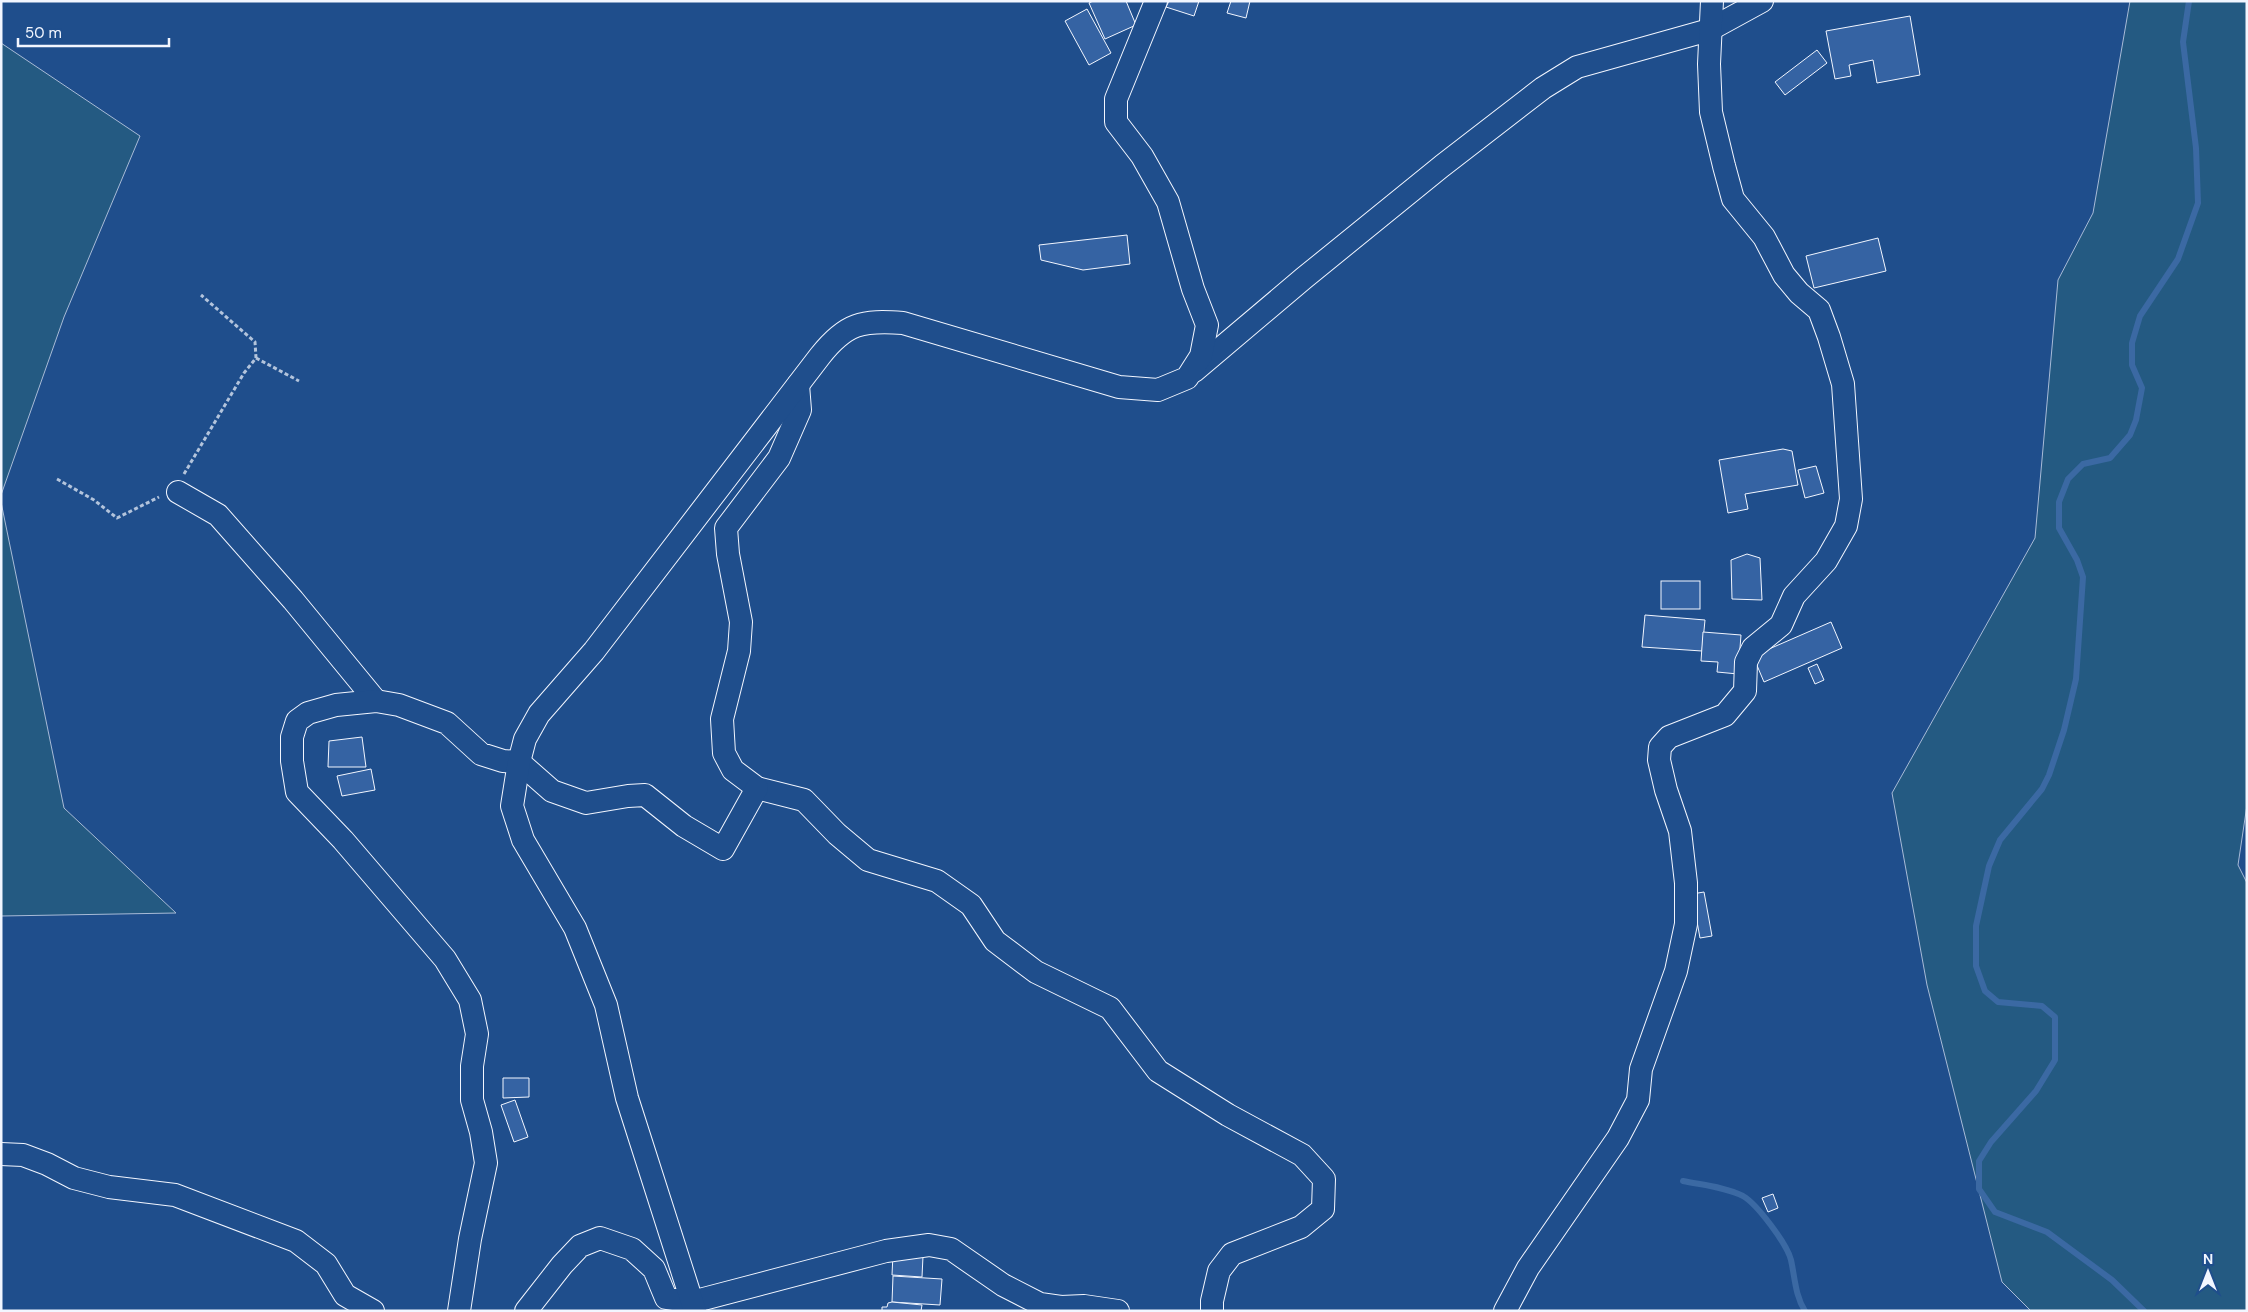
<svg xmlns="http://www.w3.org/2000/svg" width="2248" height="1312" font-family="'DM Sans',sans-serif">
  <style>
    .green { fill: #245a82; stroke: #a8bbd7 }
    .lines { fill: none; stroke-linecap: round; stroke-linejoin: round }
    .stream { stroke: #3b69a3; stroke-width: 6 }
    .building { fill: #3563a3; stroke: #f2f6ff }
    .minor-casing { stroke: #f2f6ff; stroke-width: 24 }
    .path { stroke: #b3c4dc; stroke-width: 3; stroke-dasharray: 4 2.5; stroke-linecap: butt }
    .minor { stroke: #1f4e8c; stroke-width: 22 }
  </style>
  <rect width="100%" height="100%" fill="#1f4e8c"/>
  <g class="green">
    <polygon points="2130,1 2247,1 2247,805 2238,865 2247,883 2247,1311 2031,1311 2002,1282 1927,985 1892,793 2035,538 2058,280 2093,213"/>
    <polygon points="1,43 140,136 64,317 1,495"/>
    <polygon points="1,502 64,808 176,913 1,916"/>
  </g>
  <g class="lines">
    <g class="stream">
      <path d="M1683,1181C1702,1185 1725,1187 1743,1196C1757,1204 1787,1244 1791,1260C1795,1278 1795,1295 1805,1311"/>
      <polyline points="2144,1311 2112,1280 2047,1232 1995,1212 1979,1189 1979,1161 1991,1142 2036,1091 2055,1060 2055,1017 2042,1006 1998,1002 1985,991 1976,966 1976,926 1989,866 2000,840 2042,789 2049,775 2064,730 2076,679 2083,577 2077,560 2059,528 2059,502 2068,479 2083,464 2110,458 2130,435 2136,420 2142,388 2132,365 2132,343 2140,316 2178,259 2198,203 2196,148 2183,42 2189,1"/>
    </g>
  </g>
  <g class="building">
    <polygon points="1093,1 1126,1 1136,25 1105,39 1089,3"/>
    <polygon points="1169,1 1199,1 1194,16 1166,7"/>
    <polygon points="1231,1 1250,1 1246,18 1227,13"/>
    <polygon points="1087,9 1111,53 1089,65 1065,21"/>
    <polygon points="1910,16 1920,75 1877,83 1873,60 1849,65 1851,76 1835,79 1826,31"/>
    <polygon points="1817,50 1827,63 1785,95 1775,82"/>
    <polygon points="1127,235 1130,264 1083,270 1041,260 1039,245"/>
    <polygon points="1878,238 1886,271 1814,288 1806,256"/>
    <polygon points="1783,449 1792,451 1798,485 1745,494 1748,509 1728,513 1719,460"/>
    <polygon points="1816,466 1824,493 1805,498 1798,470"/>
    <polygon points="1747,554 1760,558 1762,600 1732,599 1731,560"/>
    <rect x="1661" y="581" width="39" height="28"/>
    <polygon points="1645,615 1705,620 1702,651 1642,647"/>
    <polygon points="1831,622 1842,648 1764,682 1753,656"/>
    <polygon points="1703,632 1741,635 1738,674 1717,672 1718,662 1701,661"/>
    <polygon points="1817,664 1824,680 1815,684 1808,668"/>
    <polygon points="362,737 366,767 328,767 329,741"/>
    <polygon points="371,769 375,790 342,796 337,776"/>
    <polygon points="1704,892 1712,936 1700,938 1692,894"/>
    <polygon points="503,1078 529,1078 529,1097 503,1098"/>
    <polygon points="515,1100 528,1137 514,1142 501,1105"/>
    <polygon points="1773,1194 1778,1208 1768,1212 1762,1198"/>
    <polygon points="893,1254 923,1256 922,1277 892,1275"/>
    <polygon points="893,1276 942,1279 940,1305 892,1302"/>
    <polygon points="892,1302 922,1305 921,1311 882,1311 882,1307 887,1307 888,1303"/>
  </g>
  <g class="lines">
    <g class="minor-casing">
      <g id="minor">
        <polyline points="1194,371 1304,278 1442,166 1543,88 1577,67 1709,30 1762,1"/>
        <polyline points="798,385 800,410 779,458 726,528 728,554 741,622 739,651 722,719 724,753 733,770 757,788 804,800 837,834 868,860 937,881 971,905 995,941 1036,972 1110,1008 1158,1071 1228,1115 1302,1155 1324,1179 1323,1209 1301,1227 1232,1254 1219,1271 1212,1301 1212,1311"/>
        <polyline points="178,492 218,515 293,600 376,701"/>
        <polyline points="1,1154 23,1155 47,1164 74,1178 109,1187 175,1195 296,1241 326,1264 345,1295 373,1311"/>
        <polyline points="459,1311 470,1239 486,1163 481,1132 472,1100 472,1066 477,1034 470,1000 445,959 343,840 297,792 292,761 292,737 297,721 308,713 336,705 376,701 399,705 447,723 481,754 503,761 519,762 552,791 586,803 628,796 645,795 684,826 723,849 757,788"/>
        <polyline points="526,1311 562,1265 580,1246 600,1238 632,1249 654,1269 666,1298 692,1302 886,1251 929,1245 951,1249 1003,1285 1040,1304 1061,1307 1084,1306 1118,1311"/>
        <path d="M695,1311L627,1098L606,1005L575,928L523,840L512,806L519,762L525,739L539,714L594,651L820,356C846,323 862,320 903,323L1119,387L1158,390L1187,378L1201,356L1207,325L1193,289L1168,202L1142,156L1116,122V99L1156,1"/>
        <polyline points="1505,1311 1528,1268 1618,1138 1638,1100 1641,1069 1676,971 1686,924 1686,883 1680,831 1666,790 1659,760 1660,747 1669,737 1725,715 1745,691 1746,662 1753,648 1781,625 1794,596 1826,561 1846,526 1851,499 1843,384 1829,337 1819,310 1799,293 1784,275 1764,237 1733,199 1724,166 1711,112 1709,64 1712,1"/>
      </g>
    </g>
    <g class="path">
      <polyline points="256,358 299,381"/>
      <polyline points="184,474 244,373 256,358 255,342 201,295"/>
      <polyline points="57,479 94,500 117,518 159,497"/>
    </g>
    <use href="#minor" class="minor"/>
  </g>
  <rect width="2248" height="1312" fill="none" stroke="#f2f6ff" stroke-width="5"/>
  <g transform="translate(2208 1272)" stroke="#1f4e8c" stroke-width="4" paint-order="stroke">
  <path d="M0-4L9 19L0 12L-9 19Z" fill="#f2f6ff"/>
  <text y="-8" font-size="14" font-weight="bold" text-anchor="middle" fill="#f2f6ff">N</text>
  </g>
  <path d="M18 38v8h151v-8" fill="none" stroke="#f2f6ff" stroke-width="2.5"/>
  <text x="25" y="38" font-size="15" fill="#f2f6ff" stroke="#1f4e8c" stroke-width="4" paint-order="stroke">50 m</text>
</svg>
